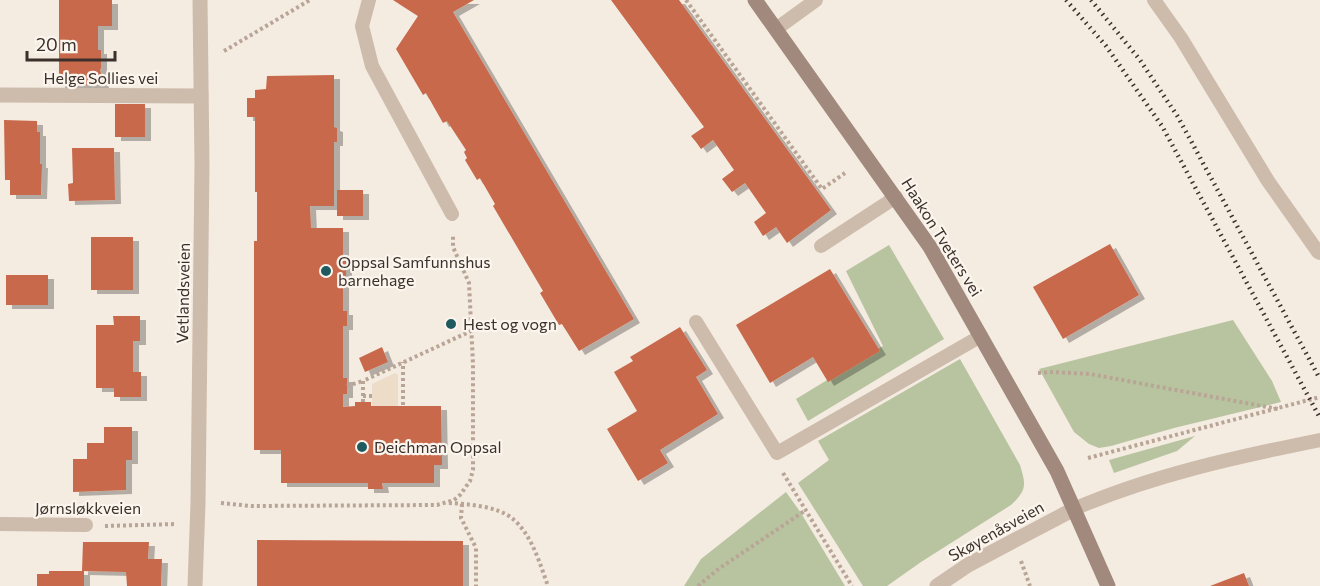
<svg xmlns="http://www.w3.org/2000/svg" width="1320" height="586" font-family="Commissioner,sans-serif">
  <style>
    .green { fill: #b8c4a0 }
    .plaza { fill: #ecdcc8 }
    .building { fill: #c8694b; filter: url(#shadow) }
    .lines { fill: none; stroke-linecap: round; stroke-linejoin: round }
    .path { stroke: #b9a596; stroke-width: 4; stroke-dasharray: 3 3; stroke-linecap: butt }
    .lane { stroke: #cdbbac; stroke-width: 14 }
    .street { stroke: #cdbbac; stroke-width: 15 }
    .secondary { stroke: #a18a7d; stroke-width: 15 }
    .rail { stroke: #3b302b; stroke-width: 4.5; stroke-dasharray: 1.5 4.5; stroke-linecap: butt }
    .poi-dot { fill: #1f5a5e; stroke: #fbf5ee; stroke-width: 2 }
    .labels { text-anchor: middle; stroke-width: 4.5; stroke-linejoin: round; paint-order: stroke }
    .street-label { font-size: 16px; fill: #3b302b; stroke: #fbf5ee }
    .poi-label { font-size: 16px; fill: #3b302b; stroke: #fbf5ee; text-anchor: start }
  </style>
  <defs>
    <filter id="shadow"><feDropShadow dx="6" dy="4" stdDeviation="0" flood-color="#0004"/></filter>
  </defs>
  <rect width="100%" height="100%" fill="#f4ebe1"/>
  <g class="green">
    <polygon points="889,245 944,339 808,421 796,399 883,346 846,271"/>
    <polygon points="1233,320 1272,381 1281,402 1174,428 1111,446 1099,448 1089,444 1074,432 1039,369"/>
    <path d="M960,359L1020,465C1026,485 1027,490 1011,505L921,562L887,586H863L798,483L829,460L818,441Z"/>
    <polygon points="1195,436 1177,451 1114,473 1109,460"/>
    <polygon points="786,492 801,513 845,586 684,586 701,559"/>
  </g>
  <polygon class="plaza" points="395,373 398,375 398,406 372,406 372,384"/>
  <g class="building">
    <polygon points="59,0 112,0 112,26 98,26 98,50 101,50 101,69 100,69 103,84 59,86"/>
    <polygon points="393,0 474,0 453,12 634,319 579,351 562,324 559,325 540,293 543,291 493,206 495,204 480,178 477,180 465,160 467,158 464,152 466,150 447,121 443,123 426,93 423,95 396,49 418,16"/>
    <polygon points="611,0 679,0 831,210 787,243 776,227 763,236 754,222 766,213 745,183 732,192 722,179 734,170 713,140 701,149 696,142 691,136 704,127"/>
    <polygon points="334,75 334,127 337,128 337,142 334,142 334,206 310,206 311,228 343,228 343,261 346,261 346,277 343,277 343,311 347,311 347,326 343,326 343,378 347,378 347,394 343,394 343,407 355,406 355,402 371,402 371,406 441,406 442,465 434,465 434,483 382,483 383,489 368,489 368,483 281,483 281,450 254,450 254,241 257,241 257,192 255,192 255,117 247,117 247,98 255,98 255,90 266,89 267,76"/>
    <rect x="115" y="104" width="30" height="33"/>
    <polygon points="4,120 37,121 37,132 40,132 40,164 42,164 41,195 10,195 10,180 5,180"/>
    <polygon points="72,148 114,148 115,200 69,201 68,184 73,183"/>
    <rect x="337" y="190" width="26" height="26"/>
    <rect x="91" y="237" width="42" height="53"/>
    <polygon points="1110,244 1139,295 1063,339 1033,287"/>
    <polygon points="830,269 880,351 828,382 813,357 770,383 736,325"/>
    <rect x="6" y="275" width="42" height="30"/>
    <polygon points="113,316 140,316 140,341 133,341 133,372 141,372 141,397 114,397 114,388 96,388 96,325 114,325"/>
    <polygon points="680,327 707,370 696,377 718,414 660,450 668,463 638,481 607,429 637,411 614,372 633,361 630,357"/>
    <polygon points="382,347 388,362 365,372 359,358"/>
    <polygon points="104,427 132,427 132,460 126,460 126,490 73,492 73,459 87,459 87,443 104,443"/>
    <polygon points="257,540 463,541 463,586 257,586"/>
    <polygon points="83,542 149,542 148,559 162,559 161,586 127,586 126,572 82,571"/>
    <polygon points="49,571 84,571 84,586 37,586 37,574 49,574"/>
    <polygon points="1244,573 1249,586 1210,586"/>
  </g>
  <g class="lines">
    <g class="path">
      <polyline points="686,0 822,189 845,173"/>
      <polyline points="224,51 310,0"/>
      <polyline points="1038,373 1053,372 1090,374 1278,409"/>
      <polyline points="347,386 363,381"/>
      <polyline points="363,396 372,396"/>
      <polyline points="363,402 363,381 471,331"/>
      <polyline points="403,405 403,362"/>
      <polyline points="1088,458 1320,397"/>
      <polyline points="783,473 852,586"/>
      <polyline points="221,503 251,506 437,505 454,500 460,495 470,481 473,470 473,364 469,283 453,247 453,235"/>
      <path d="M449,503C467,504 498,506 513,519C532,535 540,564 548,586"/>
      <polyline points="462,504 461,518 476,548 476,586"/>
      <polyline points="105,526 176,524"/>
      <polyline points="1021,561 1030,586"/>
      <polyline points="698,586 717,570 806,510"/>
    </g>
    <g class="lane">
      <polyline points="369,0 362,26 372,66 452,214"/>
      <polyline points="1154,0 1181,38 1268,181 1318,252 1320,253"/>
      <polyline points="776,29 816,0"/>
      <polyline points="821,246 896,197"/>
      <polyline points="696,322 777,453 981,336"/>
      <path d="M1074,509C1153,475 1236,457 1320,440"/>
      <polyline points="0,524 86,525"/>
    </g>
    <g class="street">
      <polyline points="0,95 201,96"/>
      <polyline points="195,586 198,503 202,165 200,0"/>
      <polyline points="937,586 968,565 1074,509"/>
    </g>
    <polyline class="secondary" points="755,0 930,247 1057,471 1108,586"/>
    <g class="rail">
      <polyline points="1066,0 1106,46 1162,126 1320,418"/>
      <polyline points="1091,0 1140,60 1178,117 1320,379"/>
    </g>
  </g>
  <g class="poi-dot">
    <circle cx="326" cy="271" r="6"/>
    <circle cx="451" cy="324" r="6"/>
    <circle cx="362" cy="447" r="6"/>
  </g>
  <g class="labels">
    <g class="street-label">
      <text x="101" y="84">Helge Sollies vei</text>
      <text transform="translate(942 237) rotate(58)" y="6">Haakon Tveters vei</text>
      <text transform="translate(183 293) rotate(-89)" y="6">Vetlandsveien</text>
      <text x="88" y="514">Jørnsløkkveien</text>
      <text transform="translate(996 531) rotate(-29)" y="6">Skøyenåsveien</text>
    </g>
    <g class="poi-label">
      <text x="338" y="268">Oppsal Samfunnshus<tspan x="338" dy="18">barnehage</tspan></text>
      <text x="463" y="330">Hest og vogn</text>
      <text x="374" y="453">Deichman Oppsal</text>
    </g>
  </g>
  <path d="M27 51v9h88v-9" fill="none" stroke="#3b302b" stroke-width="3"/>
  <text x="36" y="51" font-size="18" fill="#3b302b" stroke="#fbf5ee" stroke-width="4.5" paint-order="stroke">20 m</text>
</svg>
